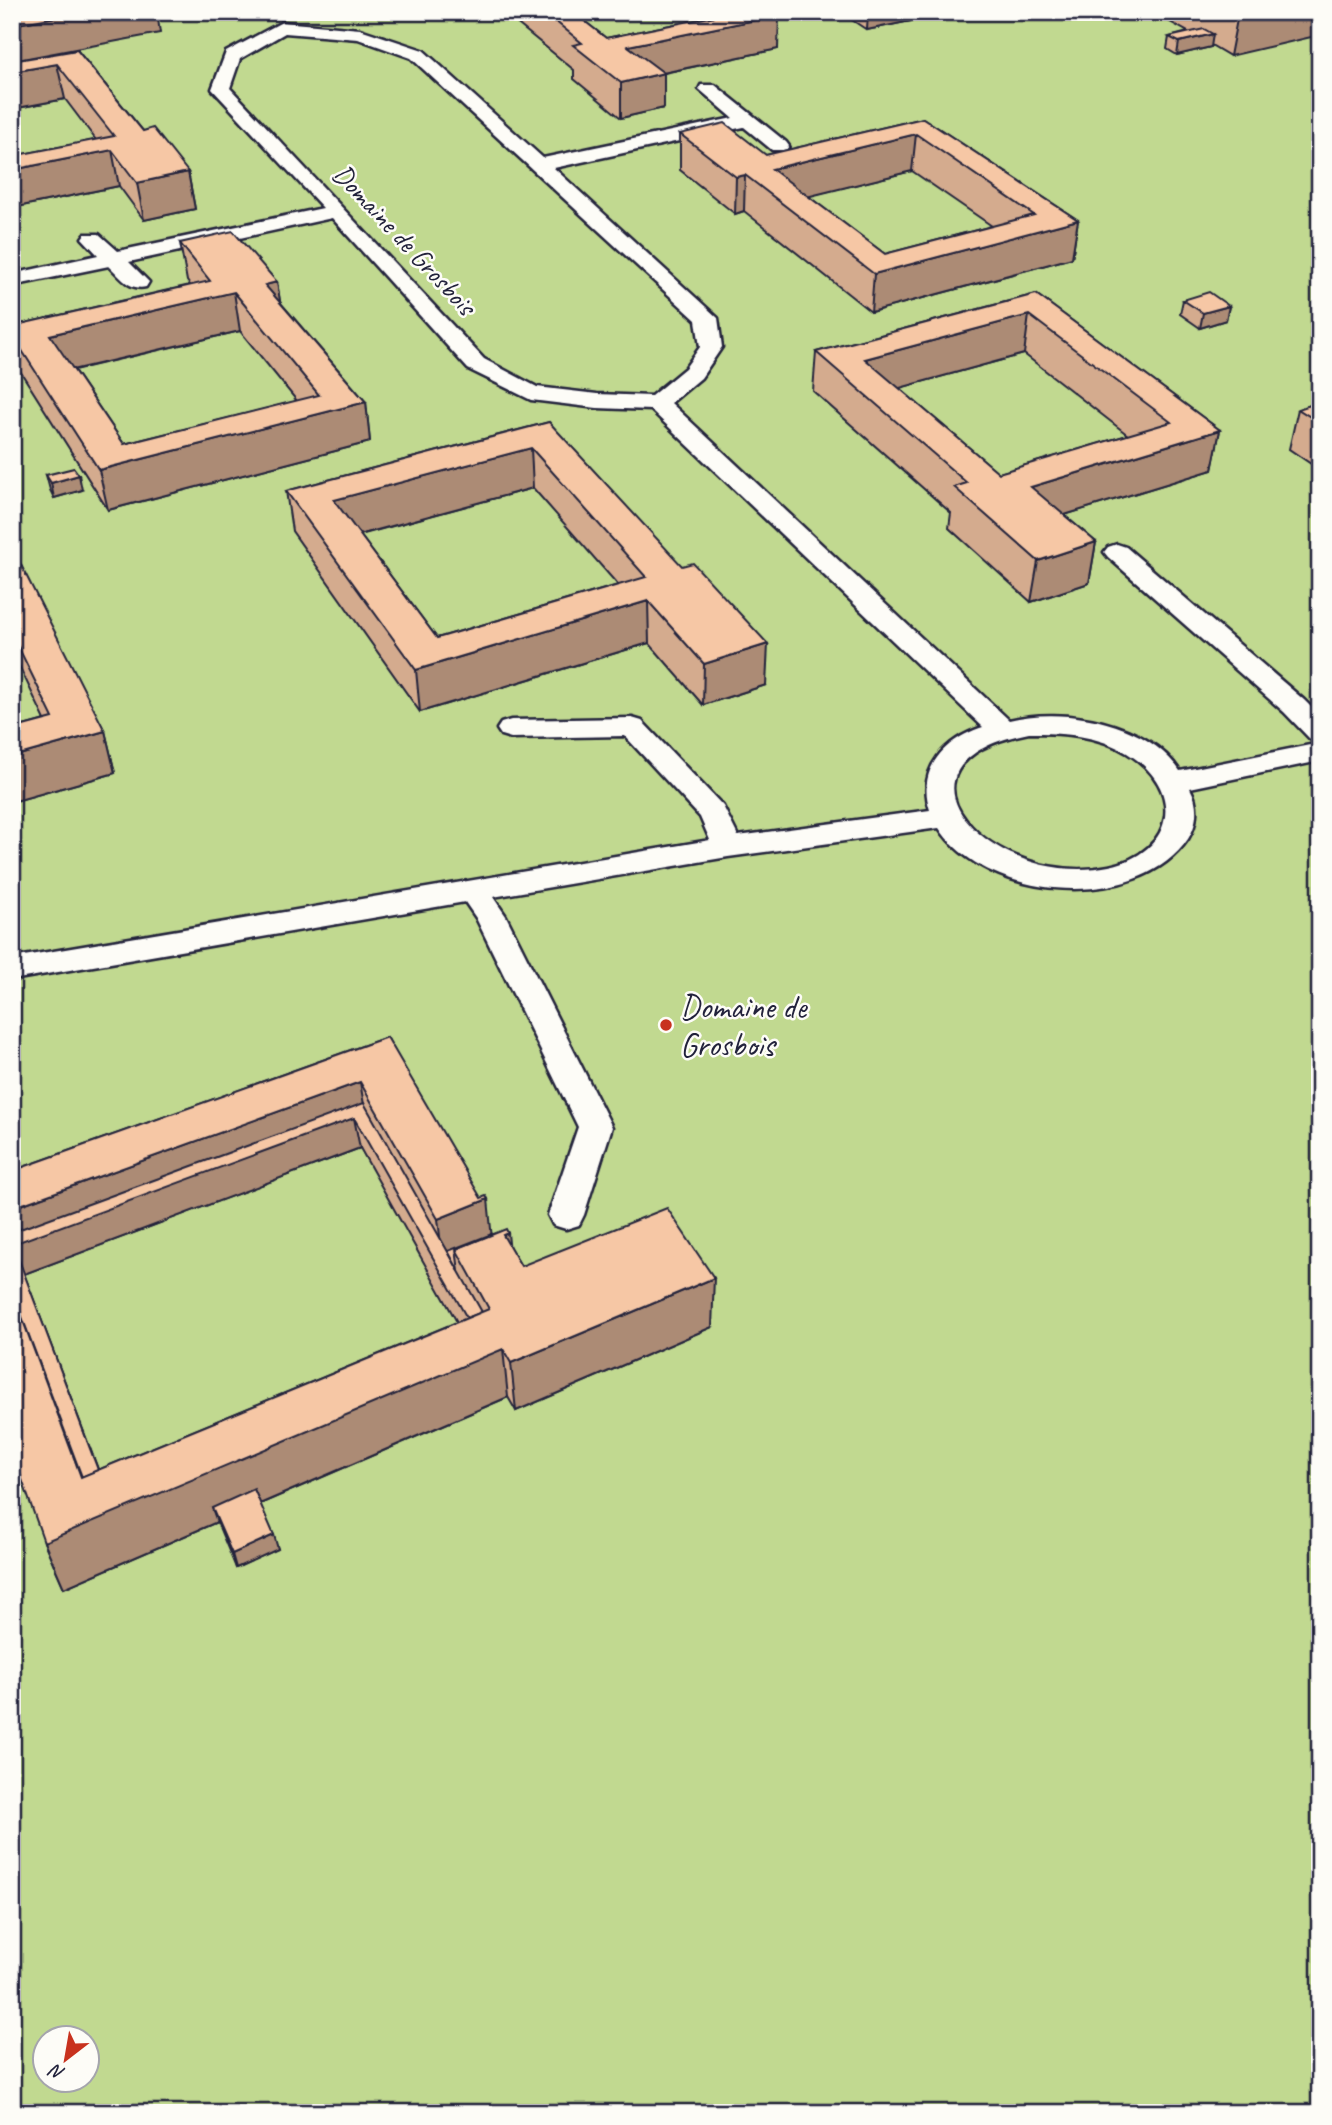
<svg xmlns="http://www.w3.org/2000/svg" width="1332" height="2125" font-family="Caveat,sans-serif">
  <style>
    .green { fill: #c1d990; stroke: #727e66; stroke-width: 2; fill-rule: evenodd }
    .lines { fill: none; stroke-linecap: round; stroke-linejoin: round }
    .lane-casing { stroke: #22223b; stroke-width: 5 }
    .lane { fill: #fdfcf7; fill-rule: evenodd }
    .wall { fill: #d4ab8e; stroke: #22223b; stroke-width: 2; fill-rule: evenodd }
    .shaded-wall { fill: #ac8b74; stroke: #22223b; stroke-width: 2 }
    .building { fill: #f6c7a5; stroke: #22223b; stroke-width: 2; fill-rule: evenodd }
    .poi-dot { fill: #c8321e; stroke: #fdfcf7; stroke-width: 2.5 }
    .labels { text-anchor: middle; stroke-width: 5; stroke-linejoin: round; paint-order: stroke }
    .far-street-label { font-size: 28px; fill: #22223b; stroke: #fdfcf7 }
    .poi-label { font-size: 33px; fill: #22223b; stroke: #fdfcf7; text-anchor: start }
  </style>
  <rect width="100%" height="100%" fill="#fdfcf7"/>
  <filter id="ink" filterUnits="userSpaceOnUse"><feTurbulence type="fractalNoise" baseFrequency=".0143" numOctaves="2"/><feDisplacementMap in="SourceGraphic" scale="14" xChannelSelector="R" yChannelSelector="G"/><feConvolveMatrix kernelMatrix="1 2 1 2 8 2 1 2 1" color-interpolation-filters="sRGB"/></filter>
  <g filter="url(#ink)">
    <path class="green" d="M12,12H1320V2113H12ZM46,2038H88V2080H46Z"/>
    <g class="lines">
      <g class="lane-casing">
        <g id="lane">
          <path d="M282,22L360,29L423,50L543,158L733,118L699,89L701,85H715L786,142L789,146L786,150H772L744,127L554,168L718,318L722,347L701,378L671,403L1009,720C1063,706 1148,722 1180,771L1320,743V761L1190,788C1199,803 1198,824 1188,839C1138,913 986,901 939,828L728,857L493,897L506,916L612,1127L584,1215L579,1225L566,1229L553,1225L548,1215L578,1127L476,918L465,902L12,980V958L710,840L700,817L625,736L511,738L501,735L497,729L501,723L511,720L632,718L642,721L723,806L738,836L930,810C916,768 946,739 983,727L651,410L597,408L531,400L468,369L332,218L129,262L149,282L146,287C129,291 120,276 109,266L12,286V274L98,255L82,238L85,234H99L118,251L323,208L212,89L226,52ZM285,33L358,39L411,58L696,320L700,347L685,368L651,396L597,394L537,387L484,359L230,88L240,59ZM1029,733C1063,733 1098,735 1127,753C1185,788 1176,852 1109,866C995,890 869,765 1029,733Z"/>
          <polygon points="1117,544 1126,547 1304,700 1320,716 1320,742 1310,739 1284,712 1108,557 1104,552 1108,547"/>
        </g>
      </g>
      <use href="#lane" class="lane"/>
    </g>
    <g class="wall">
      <polygon points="503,12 573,12 606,38 705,18 696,12 775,12 778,49 664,73 664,108 621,118 574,79 574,70"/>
      <polygon points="840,12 954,12 867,30"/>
      <polygon points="1152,12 1320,12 1230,56 1211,45 1211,47 1177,55 1167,49 1169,37 1188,32"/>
      <polygon points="77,50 143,131 188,172 195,209 144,220 119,186 12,208 12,156 96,140 65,99 12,109 12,61"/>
      <path d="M923,118L1078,220L1072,258L871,312L744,211L735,214L680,170V134L766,155ZM912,171L992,226L885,254L808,196Z"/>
      <path d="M180,243L277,282L280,302L366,402L370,442L108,510L17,366L12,346V326L190,285L187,281ZM240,331L297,401L124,444L74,370Z"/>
      <path d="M1036,294L1220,430L1212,470L1064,515L1096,542L1089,583L1031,602L949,528L951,513L813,391L816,352ZM1024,354L1128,435L999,473L899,388Z"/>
      <polygon points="1183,300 1229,306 1226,320 1200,328 1180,314"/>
      <polygon points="1320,402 1320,470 1289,449 1298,409"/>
      <path d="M549,422L766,685L703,705L649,643L420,712L292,531L286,491ZM533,488L618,585L437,638L360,535Z"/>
      <polygon points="46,475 82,490 54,498 50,490"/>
      <polygon points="12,565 105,731 115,773 12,802 12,729 45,720 12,651"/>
      <path d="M387,1037L492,1234L509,1246L521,1266L712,1327L516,1411L508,1397L260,1504L278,1549L236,1568L217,1522L64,1588L44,1542L12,1171ZM360,1148L457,1322L98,1470L24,1274Z"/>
    </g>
    <g class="shaded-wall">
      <polygon points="82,12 157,12 160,33 12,61 12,25"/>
      <polygon points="868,12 954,12 867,30"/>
      <polygon points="1247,12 1320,12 1320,35 1230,56 1238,14"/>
      <polygon points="779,15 778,49 629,80 628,46"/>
      <polygon points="1213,34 1211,47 1177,55 1179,42"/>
      <polygon points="57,64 65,99 12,109 12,72"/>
      <polygon points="664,73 664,108 621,118 621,83"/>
      <polygon points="916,134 912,171 782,203 772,169"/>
      <polygon points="112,150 119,186 12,208 12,170"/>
      <polygon points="188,172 195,209 144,220 137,183"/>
      <polygon points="745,175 744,211 735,214 736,177"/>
      <polygon points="1078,220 1072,258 871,312 874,274"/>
      <polygon points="277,282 283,320 265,285"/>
      <polygon points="234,292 240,331 59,373 50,335"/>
      <polygon points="1229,306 1226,320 1200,328 1203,313"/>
      <polygon points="1029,315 1024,354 867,397 865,359"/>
      <polygon points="366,402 370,442 108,510 99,470"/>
      <polygon points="1220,430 1212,470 1025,527 1031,487"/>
      <polygon points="531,448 533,488 340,540 334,500"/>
      <polygon points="79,475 82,490 54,498 51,483"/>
      <polygon points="1096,542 1089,583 1031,602 1038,561"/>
      <polygon points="648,601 649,643 420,712 416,670"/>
      <polygon points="768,644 766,685 703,705 704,664"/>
      <polygon points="105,731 115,773 12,802 12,757"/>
      <polygon points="360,1082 369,1133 354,1118 360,1148 24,1274 106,1490 503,1349 508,1397 218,1522 212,1508 217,1522 64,1588 44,1542 12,1265 12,1208"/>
      <polygon points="488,1199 493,1249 456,1249 442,1254 438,1219"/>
      <polygon points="508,1233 513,1283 503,1235"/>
      <polygon points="714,1278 712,1327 516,1411 511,1363"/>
      <polygon points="274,1535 278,1549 236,1568 232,1554"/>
    </g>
    <g class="building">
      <polygon points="28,12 82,12 12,25 12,15"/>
      <polygon points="544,12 573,12 606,38 735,12 775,12 779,15 628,46 664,73 621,83 573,45 582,43"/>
      <polygon points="1204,29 1213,34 1179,42 1169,37"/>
      <polygon points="77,50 143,131 153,128 188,172 137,183 112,150 12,170 12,156 114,136 57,64 12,72 12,61"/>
      <path d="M923,118L1078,220L874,274L745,175L736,177L680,134L725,123L766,155ZM916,134L1034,215L885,254L772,169Z"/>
      <path d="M233,231L277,282L265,285L366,402L99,470L12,335V326L210,281L180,243ZM234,292L319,395L124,444L50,335Z"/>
      <polygon points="1209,292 1229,306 1203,313 1183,300"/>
      <path d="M1036,294L1220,430L1031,487L1096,542L1038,561L954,487L967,483L816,352ZM1029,315L1171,422L999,473L865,359Z"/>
      <polygon points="1320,402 1320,423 1298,409"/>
      <path d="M549,422L682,566L693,563L768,644L704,664L648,601L416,670L286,491ZM531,448L646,577L437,638L334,500Z"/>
      <polygon points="74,468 79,475 51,483 46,475"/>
      <polygon points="20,563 105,731 12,757 12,729 53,718 12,634 12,565"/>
      <polygon points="387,1037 481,1198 486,1196 488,1199 438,1219 360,1082 12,1208 12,1171"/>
      <polygon points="364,1103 482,1312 467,1318 354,1118 13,1244 98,1470 82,1477 12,1290 12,1232"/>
      <polygon points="667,1208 714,1278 511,1363 503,1349 44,1542 12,1451 12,1291 81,1477 489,1309 456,1249 506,1229 508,1233 503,1235 521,1266"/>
      <polygon points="492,1234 456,1249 459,1271 448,1251"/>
      <polygon points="254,1489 274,1535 232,1554 212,1508"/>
    </g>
  </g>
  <circle class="poi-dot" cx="666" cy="1025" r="7"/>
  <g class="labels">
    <g class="far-street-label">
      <text transform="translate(405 239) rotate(47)" y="10">Domaine de Grosbois</text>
    </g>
    <g class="poi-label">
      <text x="680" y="1018">Domaine de<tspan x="680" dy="38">Grosbois</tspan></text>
    </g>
  </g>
  <rect width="1332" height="2125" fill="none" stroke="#fdfcf7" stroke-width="42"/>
  <rect x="21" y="21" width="1290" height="2083" fill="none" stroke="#22223b" stroke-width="2.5" filter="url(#ink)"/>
  <g transform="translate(66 2059) rotate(211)"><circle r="33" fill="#fdfcf7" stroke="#a5a5ac" stroke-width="2"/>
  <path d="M0-5L12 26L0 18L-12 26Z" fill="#c8321e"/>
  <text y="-10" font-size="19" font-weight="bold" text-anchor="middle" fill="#22223b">N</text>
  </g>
</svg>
